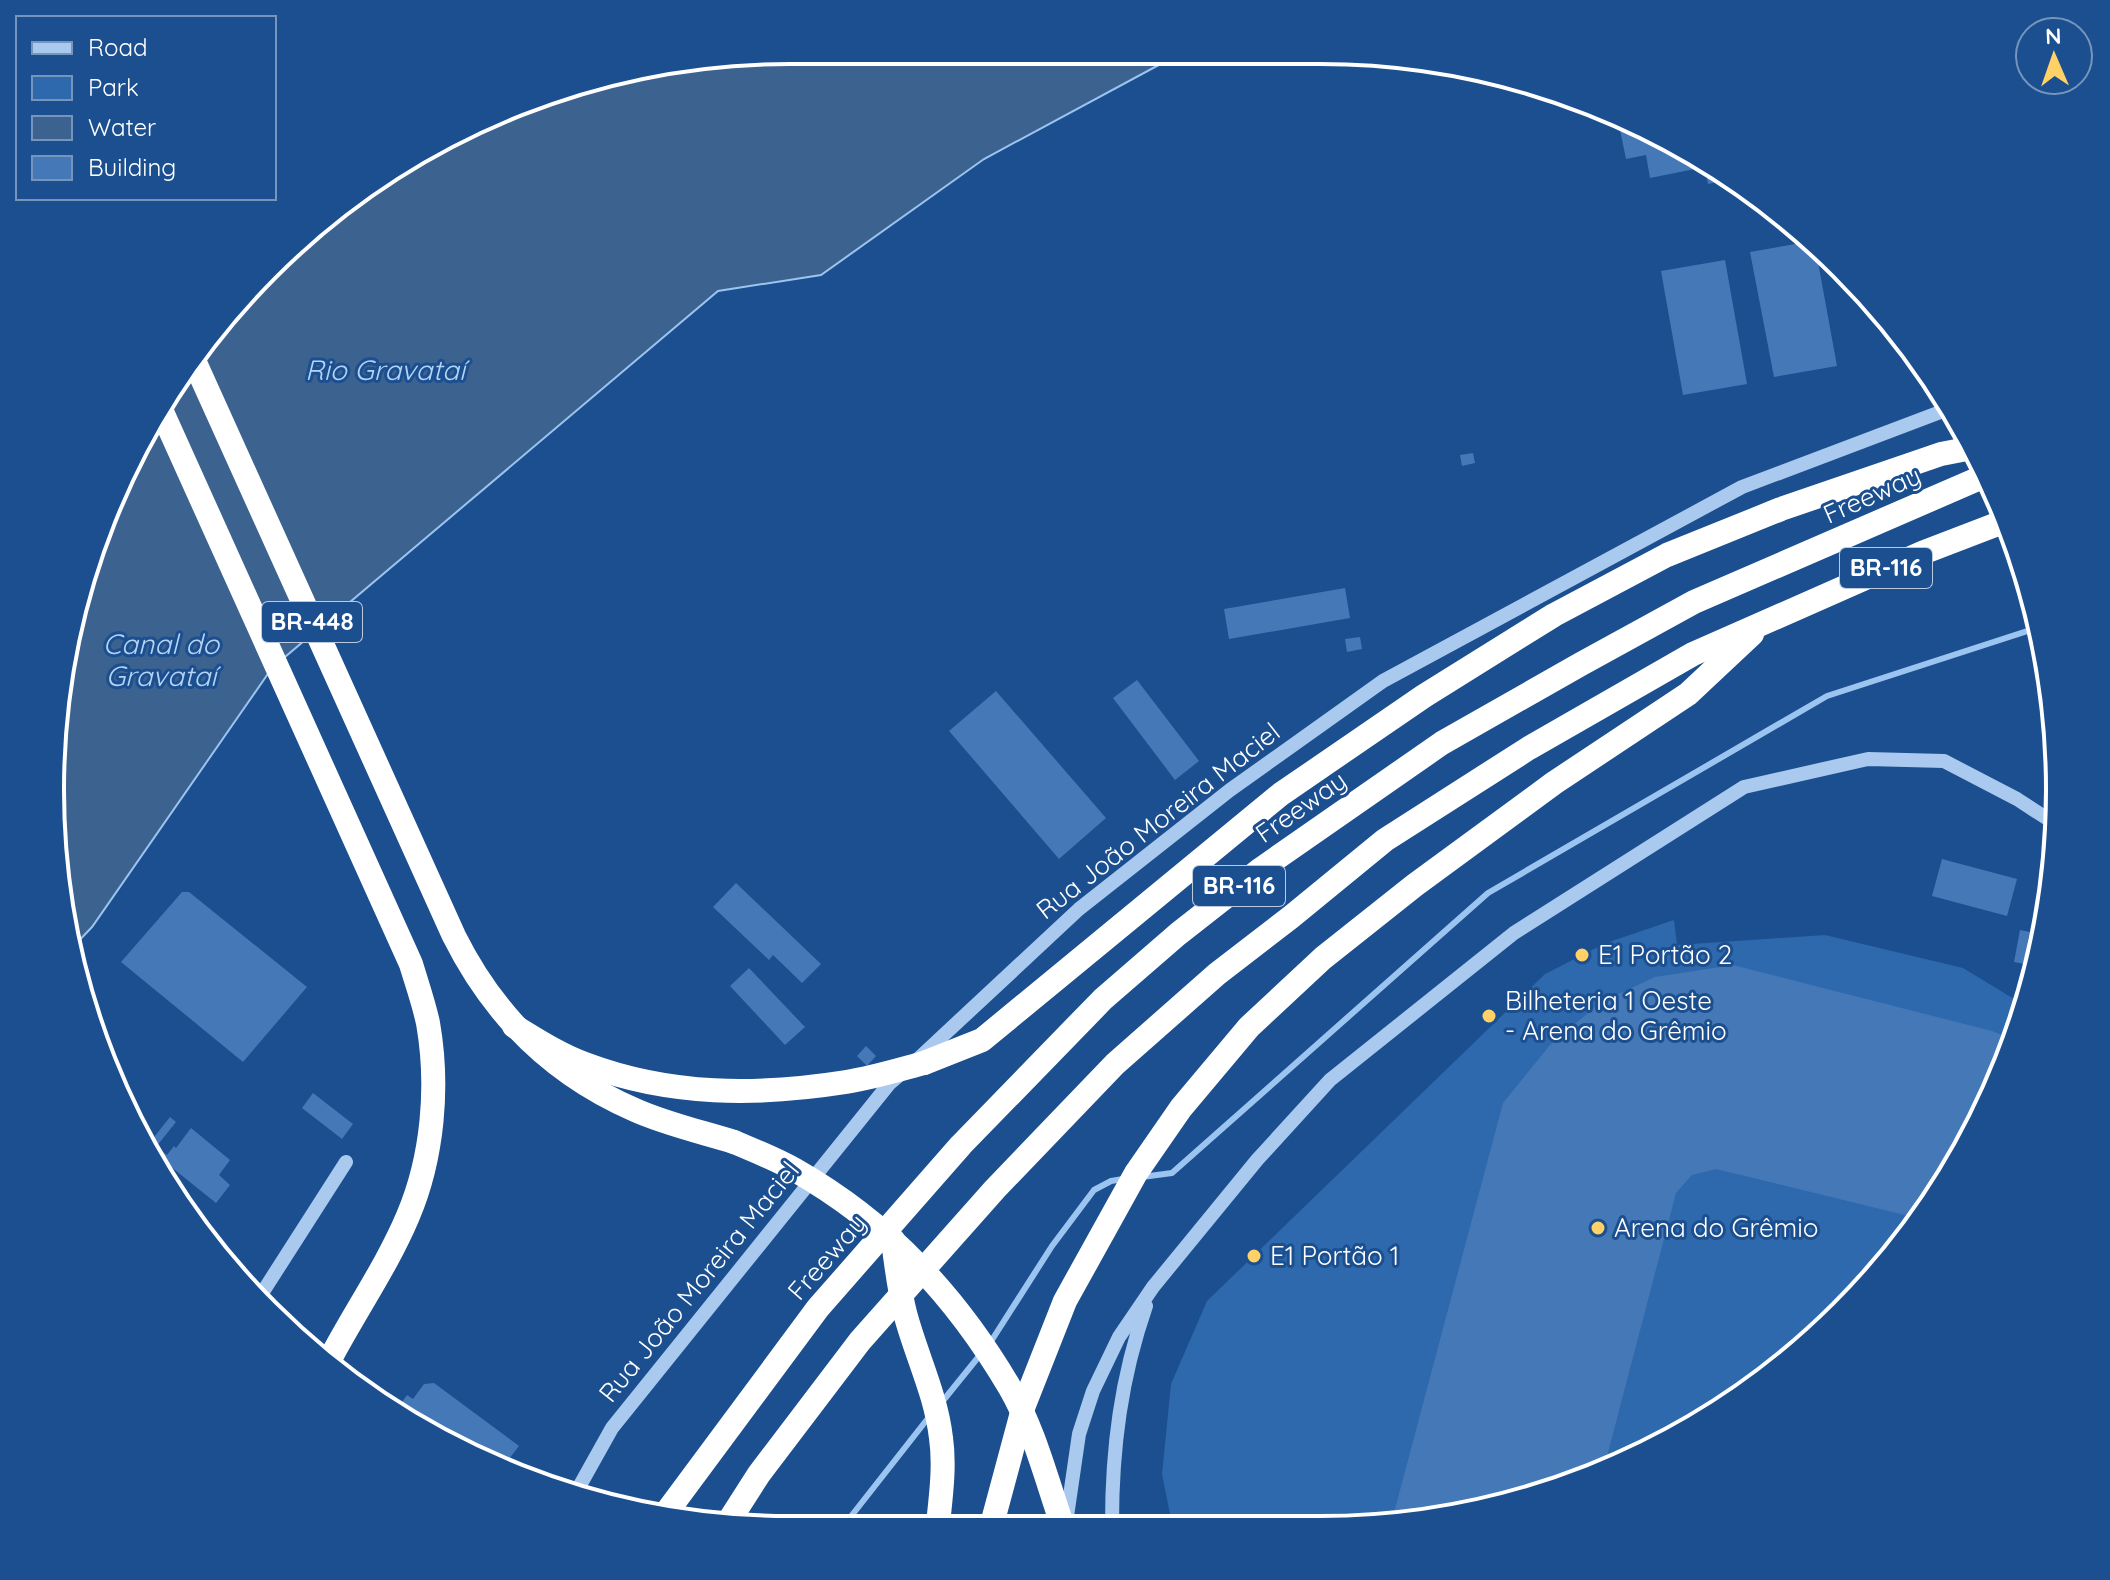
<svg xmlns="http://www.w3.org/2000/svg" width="2110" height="1580" font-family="Quicksand,sans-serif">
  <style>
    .green { fill: #2e69ad }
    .water { fill: #3c6290; stroke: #9cc4f0; stroke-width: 2 }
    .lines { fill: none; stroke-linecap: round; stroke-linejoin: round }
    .stream { stroke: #9cc4f0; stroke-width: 6 }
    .building { fill: #4478b7 }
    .minor { stroke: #a9c9ee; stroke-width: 14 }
    .highway { stroke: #fff; stroke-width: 24 }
    .highway-bridge { stroke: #fff; stroke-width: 24 }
    .poi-dot { fill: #ffd166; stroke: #1b4f8f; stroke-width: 3 }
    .labels { text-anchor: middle; stroke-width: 6; stroke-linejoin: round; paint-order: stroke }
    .shield { fill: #1b4f8f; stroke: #bbcadd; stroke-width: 2 }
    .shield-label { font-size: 24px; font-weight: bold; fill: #fff }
    .street-label { font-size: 26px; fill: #fff; stroke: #1b4f8f }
    .poi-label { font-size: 26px; fill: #fff; stroke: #1b4f8f; text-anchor: start }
    .water-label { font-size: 28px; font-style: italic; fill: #b5d3f5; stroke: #1b4f8f }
    .rim { fill: none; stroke: #fff; stroke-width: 4 }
  </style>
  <rect width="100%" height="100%" fill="#1b4f8f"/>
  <polygon class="green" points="1674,920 1677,945 1825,935 1963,968 2024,1005 2004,1073 1936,1201 1844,1313 1731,1405 1558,1491 1416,1524 1172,1524 1162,1474 1171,1384 1207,1301 1545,974 1606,943"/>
  <polygon class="water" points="790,50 1190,51 1168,60 984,159 821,275 718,291 272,668 92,927 73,947 52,839 64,646 127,462 266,267 420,149 598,75"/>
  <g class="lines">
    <g class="stream">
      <polyline points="1142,1177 1172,1173 1488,893 1827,696 2040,627"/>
      <polyline points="990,1343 1052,1246 1094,1190 1111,1181 1123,1179"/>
      <polyline points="942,1402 980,1355"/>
      <polyline points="845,1524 929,1417"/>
    </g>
  </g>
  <g class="building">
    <polygon points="1617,115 1648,127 1732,179 1708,184 1705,167 1650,178 1646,155 1626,159"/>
    <polygon points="1807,242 1816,251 1837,366 1774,377 1750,252"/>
    <polygon points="1725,260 1747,384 1683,395 1661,271"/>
    <polygon points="1473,453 1475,463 1462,466 1460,455"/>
    <polygon points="1345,588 1350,618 1229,639 1224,609"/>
    <polygon points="1360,637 1362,649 1347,652 1345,639"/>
    <polygon points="1137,680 1199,761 1175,780 1113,698"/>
    <polygon points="996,691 1106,818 1059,859 949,731"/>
    <polygon points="1942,859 2017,879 2007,916 1932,896"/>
    <polygon points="736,883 821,964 802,983 773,955 769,960 713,907"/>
    <polygon points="182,892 189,892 307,987 243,1062 121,962"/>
    <polygon points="2020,930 2046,935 2036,966 2014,962"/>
    <polygon points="1733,965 1992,1031 2014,1040 2004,1073 1936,1201 1921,1219 1716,1169 1692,1175 1676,1193 1604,1468 1558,1491 1416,1524 1391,1524 1503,1103 1550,1045 1601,1002 1655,977"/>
    <polygon points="749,968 805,1027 785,1045 730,986"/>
    <polygon points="866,1046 876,1056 867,1066 857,1056"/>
    <polygon points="313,1093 353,1124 342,1139 302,1108"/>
    <polygon points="170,1117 176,1122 152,1152 147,1146"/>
    <polygon points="191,1128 230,1160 219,1175 230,1185 216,1203 155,1154 159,1149 167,1155 174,1146 176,1148"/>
    <polygon points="434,1383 519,1446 502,1468 420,1431 395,1412 407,1395 413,1399 424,1384"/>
  </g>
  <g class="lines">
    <g class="minor">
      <polyline points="918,1059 1079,909 1230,790 1383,681 1742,487 1951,408"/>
      <polyline points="257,1301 346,1162"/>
      <polyline points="574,1496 612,1428 889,1084 902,1073"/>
      <polyline points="1066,1523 1079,1434 1093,1391 1119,1337 1153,1287 1257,1160 1330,1080 1514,933 1744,787 1868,759 1944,761 2017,799 2057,825"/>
      <path d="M1112,1524C1112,1448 1121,1378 1146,1306"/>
    </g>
    <g class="highway">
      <path d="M196,365L454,936C494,1016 552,1074 635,1110C666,1124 702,1132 734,1142"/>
      <path d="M162,412L411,964C417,984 424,1004 428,1023C439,1086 433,1157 408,1216C387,1266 354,1313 329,1361"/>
      <polyline points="924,1063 982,1040 1281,794 1424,696 1554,615 1667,555 1781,509 1941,454 1972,448"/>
      <polyline points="663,1517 818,1308 961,1145 1103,999 1178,934 1261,869 1442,743 1581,664 1694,602 1987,475"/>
      <polyline points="727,1524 759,1474 860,1341 995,1189 1115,1064 1217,974 1291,917 1385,840 1529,748 1693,654 1922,553 2008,520"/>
      <polyline points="992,1524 1024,1405 1065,1301 1136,1173 1181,1108 1249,1027 1323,958 1415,885 1554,783 1688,694 1752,634"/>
    </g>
    <g class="highway-bridge">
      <path d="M514,1026C537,1040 560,1055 585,1064C670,1096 757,1096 846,1082C872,1078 898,1070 924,1063"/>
      <path d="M734,1142C755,1151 776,1159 795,1170C888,1223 956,1296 1010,1388C1034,1430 1046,1478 1062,1524"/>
      <path d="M893,1240C896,1265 899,1289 905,1313C916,1355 936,1394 941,1438C945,1466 941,1495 938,1524"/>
    </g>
  </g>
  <g class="poi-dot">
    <circle cx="1582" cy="955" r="8"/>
    <circle cx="1489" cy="1016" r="8"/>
    <circle cx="1598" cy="1228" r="8"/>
    <circle cx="1254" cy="1256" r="8"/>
  </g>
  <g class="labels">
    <g class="shield">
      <rect x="1840" y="548" width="92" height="40" rx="6"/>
      <rect x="262" y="602" width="100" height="40" rx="6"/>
      <rect x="1193" y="866" width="92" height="40" rx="6"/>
    </g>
    <g class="shield-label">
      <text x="1886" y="576">BR-116</text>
      <text x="312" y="630">BR-448</text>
      <text x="1239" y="894">BR-116</text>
    </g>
    <g class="street-label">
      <text transform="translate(1872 495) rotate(-24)" y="9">Freeway</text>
      <text transform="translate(1301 807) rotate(-35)" y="9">Freeway</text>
      <text transform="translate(1158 821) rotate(-38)" y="9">Rua João Moreira Maciel</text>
      <text transform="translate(827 1257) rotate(-49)" y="9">Freeway</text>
      <text transform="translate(699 1282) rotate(-51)" y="9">Rua João Moreira Maciel</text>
    </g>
    <g class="poi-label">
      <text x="1598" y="964">E1 Portão 2</text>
      <text x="1505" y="1010">Bilheteria 1 Oeste<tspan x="1505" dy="30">- Arena do Grêmio</tspan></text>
      <text x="1614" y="1237">Arena do Grêmio</text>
      <text x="1270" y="1265">E1 Portão 1</text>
    </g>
    <g class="water-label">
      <text x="385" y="380">Rio Gravataí</text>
      <text x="161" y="654">Canal do<tspan x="161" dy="32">Gravataí</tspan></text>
    </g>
  </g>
  <path d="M0 0H2110V1580H0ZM790 64H1320A726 726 0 0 1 2046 790V790A726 726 0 0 1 1320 1516H790A726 726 0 0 1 64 790V790A726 726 0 0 1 790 64Z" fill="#1b4f8f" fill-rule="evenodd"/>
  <path class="rim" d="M790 64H1320A726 726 0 0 1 2046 790V790A726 726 0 0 1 1320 1516H790A726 726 0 0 1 64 790V790A726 726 0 0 1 790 64Z"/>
  <rect x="16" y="16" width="260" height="184" fill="#1b4f8f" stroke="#7695bc" stroke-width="2"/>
  <rect x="32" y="42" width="40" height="12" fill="#a9c9ee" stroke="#7695bc" stroke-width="2"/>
  <text x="88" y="56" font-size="24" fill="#ffffff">Road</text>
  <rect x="32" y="76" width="40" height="24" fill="#2e69ad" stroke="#7695bc" stroke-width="2"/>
  <text x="88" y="96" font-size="24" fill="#ffffff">Park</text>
  <rect x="32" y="116" width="40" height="24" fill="#3c6290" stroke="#7695bc" stroke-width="2"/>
  <text x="88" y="136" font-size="24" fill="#ffffff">Water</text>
  <rect x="32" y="156" width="40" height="24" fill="#4478b7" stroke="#7695bc" stroke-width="2"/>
  <text x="88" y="176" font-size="24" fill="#ffffff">Building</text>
  <g transform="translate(2054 56) rotate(358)"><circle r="38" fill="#1b4f8f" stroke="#7695bc" stroke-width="2"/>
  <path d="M0-6L14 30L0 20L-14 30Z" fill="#ffd166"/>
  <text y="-12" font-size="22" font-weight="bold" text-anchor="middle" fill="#ffffff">N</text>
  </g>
</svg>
